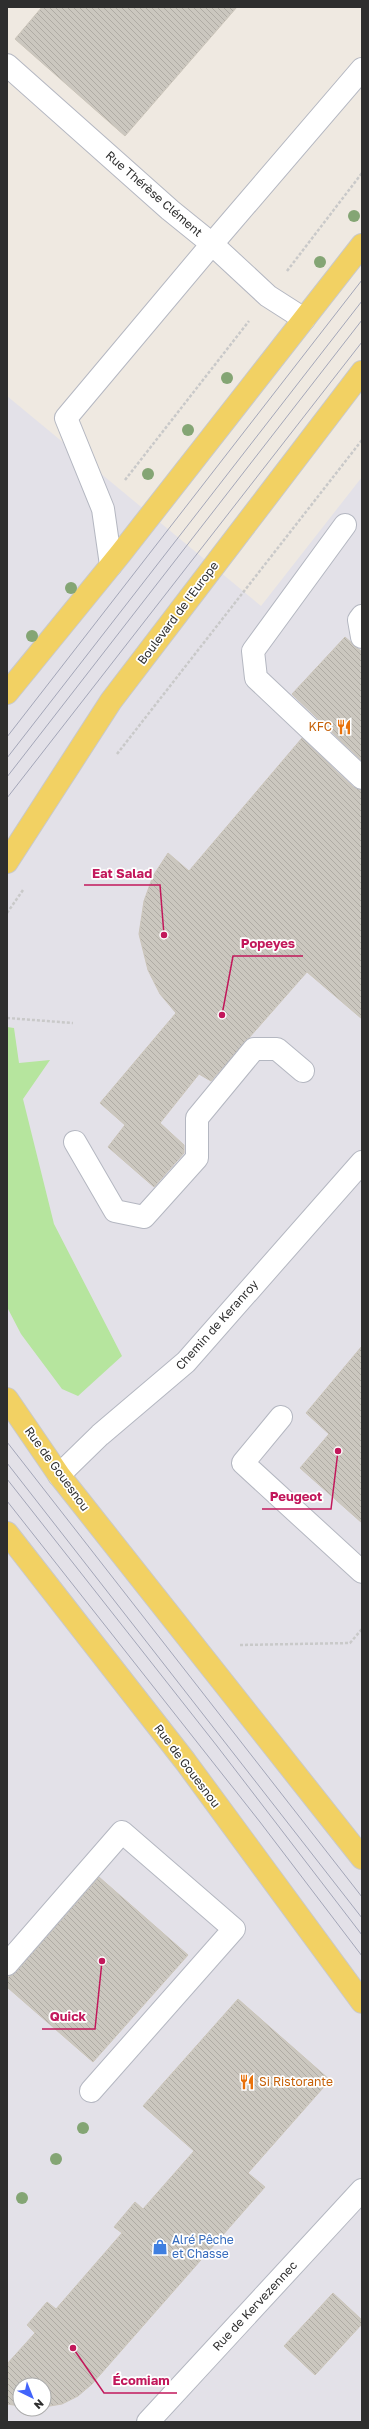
<svg xmlns="http://www.w3.org/2000/svg" width="369" height="2429" font-family="'Golos Text',sans-serif">
  <style>
    .industrial { fill: #e3e1e8; fill-rule: evenodd }
    .grass { fill: #b6e59e }
    .building { fill: url(#building-back-hatch); stroke: #cbc5ba }
    .lines { fill: none; stroke-linecap: round; stroke-linejoin: round }
    .minor-casing { stroke: #b4b7c1; stroke-width: 24 }
    .major-casing { stroke: #c9c9c9; stroke-width: 24 }
    .path { stroke: #c9c9c9; stroke-width: 2.5; stroke-dasharray: 3 2; stroke-linecap: butt }
    .minor { stroke: #fff; stroke-width: 22 }
    .major { stroke: #f2d163; stroke-width: 22 }
    .tram { stroke: #a3a6b8; stroke-width: 1 }
    .tree { fill: #84a574 }
    .labels { text-anchor: middle; stroke-width: 3.5; stroke-linejoin: round; paint-order: stroke }
    .street-label { font-size: 12px; fill: #2e2e2e; stroke: #fff }
    .food-label { font-size: 12px; fill: #c56008; stroke: #fff; text-anchor: end }
    .shop-label { font-size: 12px; fill: #366cbe; stroke: #fff; text-anchor: start }
    .leader { fill: none; stroke: #c2185b; stroke-width: 1.5 }
    .callout-dot { fill: #c2185b; stroke: #fff; stroke-width: 1.5 }
    .callout-label { font-size: 13px; text-anchor: middle; font-weight: bold; fill: #c2185b; stroke: #fff; stroke-width: 3.5; stroke-linejoin: round; paint-order: stroke }
  </style>
  <defs>
    <pattern id="building-back-hatch" width="6" height="6" patternUnits="userSpaceOnUse"><rect width="6" height="6" fill="#cbc7bf"/><path d="M-1 5l2 2M0 0l6 6M5-1l2 2" fill="none" stroke="#afaba4"/></pattern>
  </defs>
  <rect width="100%" height="100%" fill="#efe9e1"/>
  <path class="industrial" d="M7,396L261,606L362,477V2422H7ZM20,2385H44V2409H20Z"/>
  <polygon class="grass" points="7,1027 14,1028 19,1063 50,1060 23,1099 54,1224 122,1356 78,1396 62,1389 21,1334 7,1307"/>
  <g class="building">
    <polygon points="42,7 237,7 125,136 15,39"/>
    <polygon points="345,637 362,652 362,761 292,694"/>
    <polygon points="302,738 353,787 362,790 362,1019 307,972 211,1081 199,1074 160,1123 184,1145 184,1153 154,1187 108,1147 125,1125 100,1103 176,1013 160,994 148,970 139,934 144,901 153,876 168,853 189,871"/>
    <polygon points="362,1346 362,1523 300,1468 329,1434 306,1413"/>
    <polygon points="99,1877 188,1955 93,2062 7,1987 7,1978 16,1972"/>
    <polygon points="238,1999 330,2080 248,2173 265,2187 92,2384 78,2396 62,2404 44,2407 44,2385 20,2385 20,2406 7,2404 7,2364 35,2333 27,2325 47,2302 56,2309 122,2233 114,2227 135,2202 143,2209 194,2151 143,2106"/>
    <polygon points="333,2293 362,2320 362,2324 315,2375 284,2346"/>
  </g>
  <g class="lines">
    <g class="minor-casing">
      <g id="minor">
        <polyline points="7,65 170,210 212,244 268,296 304,319"/>
        <polyline points="345,525 253,651 256,678 362,778"/>
        <polyline points="111,565 103,509 66,418 212,244 362,69"/>
        <polyline points="362,616 359,620 362,637"/>
        <polyline points="75,1142 115,1211 144,1217 197,1158 197,1118 254,1049 277,1049 303,1071"/>
        <polyline points="281,1417 243,1463 362,1572"/>
        <polyline points="59,1475 100,1435 186,1362 362,1162"/>
        <polyline points="7,1964 122,1832 234,1929 91,2091"/>
        <polyline points="148,2422 362,2190"/>
      </g>
    </g>
    <g class="major-casing">
      <g id="major">
        <polyline points="7,693 121,553 362,245"/>
        <polyline points="7,862 111,701 362,372"/>
        <polyline points="7,1399 59,1475 362,1858"/>
        <polyline points="7,1533 185,1761 362,2002"/>
      </g>
    </g>
    <g class="path">
      <polyline points="287,271 362,173"/>
      <polyline points="125,480 249,321"/>
      <polyline points="117,754 362,440"/>
      <polyline points="7,913 23,890"/>
      <polyline points="7,1018 73,1023"/>
      <polyline points="240,1645 350,1643 362,1629"/>
    </g>
    <use href="#minor" class="minor"/>
    <use href="#major" class="major"/>
    <g class="tram">
      <polyline points="7,737 362,280"/>
      <polyline points="7,758 362,301"/>
      <polyline points="7,777 362,320"/>
      <polyline points="7,798 362,342"/>
      <polyline points="7,1442 362,1897"/>
      <polyline points="7,1463 362,1918"/>
      <polyline points="7,1479 217,1746 362,1935"/>
      <polyline points="7,1501 260,1822 362,1956"/>
    </g>
  </g>
  <g class="tree">
    <circle cx="354" cy="216" r="6"/>
    <circle cx="320" cy="262" r="6"/>
    <circle cx="227" cy="378" r="6"/>
    <circle cx="188" cy="430" r="6"/>
    <circle cx="148" cy="474" r="6"/>
    <circle cx="71" cy="588" r="6"/>
    <circle cx="32" cy="636" r="6"/>
    <circle cx="83" cy="2128" r="6"/>
    <circle cx="56" cy="2159" r="6"/>
    <circle cx="22" cy="2198" r="6"/>
  </g>
  <defs>
    <g id="restaurant-bare" transform="scale(1.2)"><path d="M-5-6h1v4h1v-4h1v4h1v-4h1v5L-1.5 .5V6h-2V.5L-5-1ZM5-6V6H3V1.5H1.5Q1.5-4 5-6Z" fill="#e8710a" stroke="#fff" stroke-width="2.5" paint-order="stroke"/></g>
    <g id="shop-bare" transform="scale(1.2)"><path d="M-5-2.5h2.3a2.7 3.5 0 0 1 5.4 0H5L5.5 6h-11ZM-1.5-2.5h3a1.5 2.3 0 0 0-3 0Z" fill="#3f7fe0" stroke="#fff" stroke-width="2.5" paint-order="stroke"/></g>
  </defs>
  <g fill-rule="evenodd">
    <use href="#restaurant-bare" x="344" y="727"/>
    <use href="#restaurant-bare" x="247" y="2082"/>
    <use href="#shop-bare" x="160" y="2247"/>
  </g>
  <g class="labels">
    <g class="street-label">
      <text transform="translate(154 194) rotate(41)" y="4">Rue Thérèse Clément</text>
      <text transform="translate(178 613) rotate(-53)" y="4">Boulevard de l'Europe</text>
      <text transform="translate(217 1325) rotate(-48)" y="4">Chemin de Keranroy</text>
      <text transform="translate(57 1469) rotate(54)" y="4">Rue de Gouesnou</text>
      <text transform="translate(187 1766) rotate(53)" y="4">Rue de Gouesnou</text>
      <text transform="translate(255 2306) rotate(-47)" y="4">Rue de Kervezennec</text>
    </g>
    <g class="food-label">
      <text x="332" y="731">KFC</text>
      <text x="259" y="2086" text-anchor="start">Si Ristorante</text>
    </g>
    <g class="shop-label">
      <text x="172" y="2244">Alré Pêche<tspan x="172" dy="14">et Chasse</tspan></text>
    </g>
  </g>
  <path class="leader" d="M164 935L160 885H84M222 1015L233 956H303M338 1451L331 1509H262M102 1961L95 2029H42M73 2348L104 2393H177"/>
  <g class="callout-dot">
    <circle cx="164" cy="935" r="4"/>
    <circle cx="222" cy="1015" r="4"/>
    <circle cx="338" cy="1451" r="4"/>
    <circle cx="102" cy="1961" r="4"/>
    <circle cx="73" cy="2348" r="4"/>
  </g>
  <g class="callout-label">
    <text x="122" y="878">Eat Salad</text>
    <text x="268" y="948">Popeyes</text>
    <text x="296" y="1501">Peugeot</text>
    <text x="68" y="2021">Quick</text>
    <text x="141" y="2385">Écomiam</text>
  </g>
  <rect width="369" height="2429" fill="none" stroke="#2e2e2e" stroke-width="16"/>
  <g transform="translate(32 2397) rotate(137)"><circle r="19" fill="#ffffff" stroke="#ababab"/>
  <path d="M0-3L7 15L0 10L-7 15Z" fill="#4264fb"/>
  <text y="-6" font-size="11" font-weight="bold" text-anchor="middle" fill="#2e2e2e">N</text>
  </g>
</svg>
